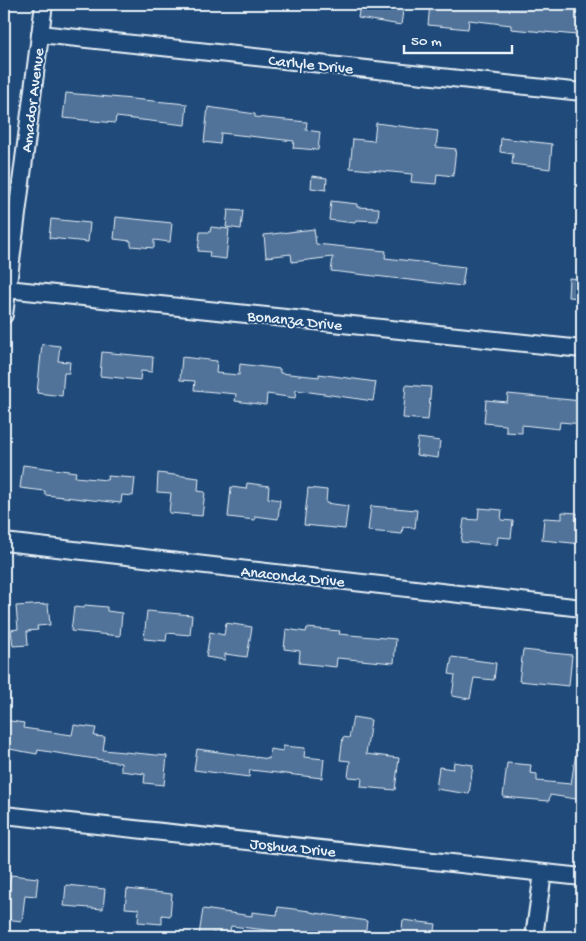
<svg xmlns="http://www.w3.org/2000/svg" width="586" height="941" font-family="'Gochi Hand',sans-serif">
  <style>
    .building { fill: #517399; stroke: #e8f1f8 }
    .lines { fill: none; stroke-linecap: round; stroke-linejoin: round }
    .minor-casing { stroke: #e8f1f8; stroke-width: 20 }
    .minor { stroke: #1f4a7a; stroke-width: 16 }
    .labels { text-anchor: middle; stroke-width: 4; stroke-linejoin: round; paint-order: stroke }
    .street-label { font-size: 16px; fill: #e8f1f8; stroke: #1f4a7a }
  </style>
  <rect width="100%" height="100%" fill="#1f4a7a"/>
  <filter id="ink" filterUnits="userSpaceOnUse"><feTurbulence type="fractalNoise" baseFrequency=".02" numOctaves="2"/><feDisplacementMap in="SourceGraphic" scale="10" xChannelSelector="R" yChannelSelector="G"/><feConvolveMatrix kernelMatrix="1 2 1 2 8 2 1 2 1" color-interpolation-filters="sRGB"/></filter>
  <g filter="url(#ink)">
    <g class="building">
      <polygon points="360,4 404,4 401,25 358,18"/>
      <polygon points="430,4 538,4 579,8 577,35 511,29 511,25 469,20 468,29 428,25"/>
      <polygon points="66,93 187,104 185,125 116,117 115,123 63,118"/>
      <polygon points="208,107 255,114 255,117 307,122 306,130 320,132 318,150 293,148 294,141 221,133 220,144 204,142"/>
      <polygon points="376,123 438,131 436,147 456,149 453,176 437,174 436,184 411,182 412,174 350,168 353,139 374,141"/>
      <polygon points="501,138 552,144 550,169 512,164 513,154 500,152"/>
      <polygon points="312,176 327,178 326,190 311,188"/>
      <polygon points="331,201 357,204 357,207 379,208 378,221 356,220 355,223 329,220"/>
      <polygon points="228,210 243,211 241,229 226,227"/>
      <polygon points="116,217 172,223 170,242 154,240 154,248 131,246 131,241 114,239"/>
      <polygon points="51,219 90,223 88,242 49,238"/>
      <polygon points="211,227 229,229 226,259 209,257 210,252 198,251 200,232 210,232"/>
      <polygon points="314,229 316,244 386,251 385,258 465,267 462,286 331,271 333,257 292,262 291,254 266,257 264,235"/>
      <polygon points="569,278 582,279 582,298 568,297"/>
      <polygon points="42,344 60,346 58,361 70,362 69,373 64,373 62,396 37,393"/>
      <polygon points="102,352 153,357 152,372 141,371 140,380 100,376"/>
      <polygon points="182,357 217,361 216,373 239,375 240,364 280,369 280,373 319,377 319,374 376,382 373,401 296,390 295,398 267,394 266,405 235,401 236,394 194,390 195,381 180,380"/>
      <polygon points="406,385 431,387 428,420 403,418"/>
      <polygon points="508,394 582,401 582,424 560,422 559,429 522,425 522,433 506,432 506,425 484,423 486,400 507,402"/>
      <polygon points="418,438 440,441 438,458 416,455"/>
      <polygon points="23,465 76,472 75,477 107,480 108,476 135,478 133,496 122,495 121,503 45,495 45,491 20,488"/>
      <polygon points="158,473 199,478 198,491 205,492 202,516 169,513 171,493 157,492"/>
      <polygon points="247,483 269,486 268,498 280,500 278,519 255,516 255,520 228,517 231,487 246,489"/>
      <polygon points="308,488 327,490 326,503 348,506 345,529 304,525"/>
      <polygon points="371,506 417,510 415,528 403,527 402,534 368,531"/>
      <polygon points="479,508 502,510 501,520 513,521 511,538 498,537 497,545 461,542 464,519 478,520"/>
      <polygon points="562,512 577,513 576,521 582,521 582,544 542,540 544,518 562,519"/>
      <polygon points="48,604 50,625 37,626 38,630 27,631 28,645 13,646 11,630 18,629 16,606"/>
      <polygon points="85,605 107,607 107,611 122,613 120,636 71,631 74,607 84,608"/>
      <polygon points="147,611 192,615 190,635 167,633 166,641 144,639"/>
      <polygon points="226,623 252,627 247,657 225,654 225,660 206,657 210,632 224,635"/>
      <polygon points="307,628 340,631 339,634 396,639 394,663 337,658 336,667 299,663 300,651 284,649 286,629 306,632"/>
      <polygon points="523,650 572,655 569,686 519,681"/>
      <polygon points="452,657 496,663 494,680 474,678 470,699 452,696 455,675 449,674"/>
      <polygon points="353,717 371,720 366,754 399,758 395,790 361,787 362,778 348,777 350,761 340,760 343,737 349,738"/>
      <polygon points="4,720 24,723 23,728 72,735 74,725 96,728 94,736 105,737 103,750 167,756 164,785 144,783 145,774 121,771 121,763 38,750 37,754 4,748"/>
      <polygon points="283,746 305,748 304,757 324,759 322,778 250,770 249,777 194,770 197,749 269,759 270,749 283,751"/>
      <polygon points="576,753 582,753 582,800 550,795 549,801 503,797 507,763 531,765 530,773 537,774 537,781 571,784"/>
      <polygon points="454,762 473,765 469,794 436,789 439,767 453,769"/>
      <polygon points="11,875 38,878 36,896 25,895 22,921 4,919 4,886 9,887"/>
      <polygon points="66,885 105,889 103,909 64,906"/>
      <polygon points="127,889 172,894 170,916 162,915 162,924 138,922 139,909 125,908"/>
      <polygon points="278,907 310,911 310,912 367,921 365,937 327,937 231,926 229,935 212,933 211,937 199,935 203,909 252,916 252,912 277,915"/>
      <polygon points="403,920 436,924 434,937 401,937"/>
    </g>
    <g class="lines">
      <g class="minor-casing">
        <g id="minor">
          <polyline points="40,34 582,92"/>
          <polyline points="7,289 582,349"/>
          <polyline points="4,315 44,4"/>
          <polyline points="4,542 582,608"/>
          <polyline points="4,815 582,877"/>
          <polyline points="534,937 543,873"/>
        </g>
      </g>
      <use href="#minor" class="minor"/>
    </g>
  </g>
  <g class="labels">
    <g class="street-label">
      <text transform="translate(311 63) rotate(6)" y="6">Carlyle Drive</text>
      <text transform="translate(31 100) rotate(-83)" y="6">Amador Avenue</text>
      <text transform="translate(295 319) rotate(6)" y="6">Bonanza Drive</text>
      <text transform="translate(293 575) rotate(6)" y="6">Anaconda Drive</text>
      <text transform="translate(293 846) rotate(6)" y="6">Joshua Drive</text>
    </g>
  </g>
  <rect width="586" height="941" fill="none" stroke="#1f4a7a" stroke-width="20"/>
  <rect x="10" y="10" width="566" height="921" fill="none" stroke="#e8f1f8" stroke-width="2" filter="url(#ink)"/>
  <path d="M404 45v8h108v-8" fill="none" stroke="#e8f1f8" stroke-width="2.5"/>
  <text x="411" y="45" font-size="15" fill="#e8f1f8" stroke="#1f4a7a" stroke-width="4" paint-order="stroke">50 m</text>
</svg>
